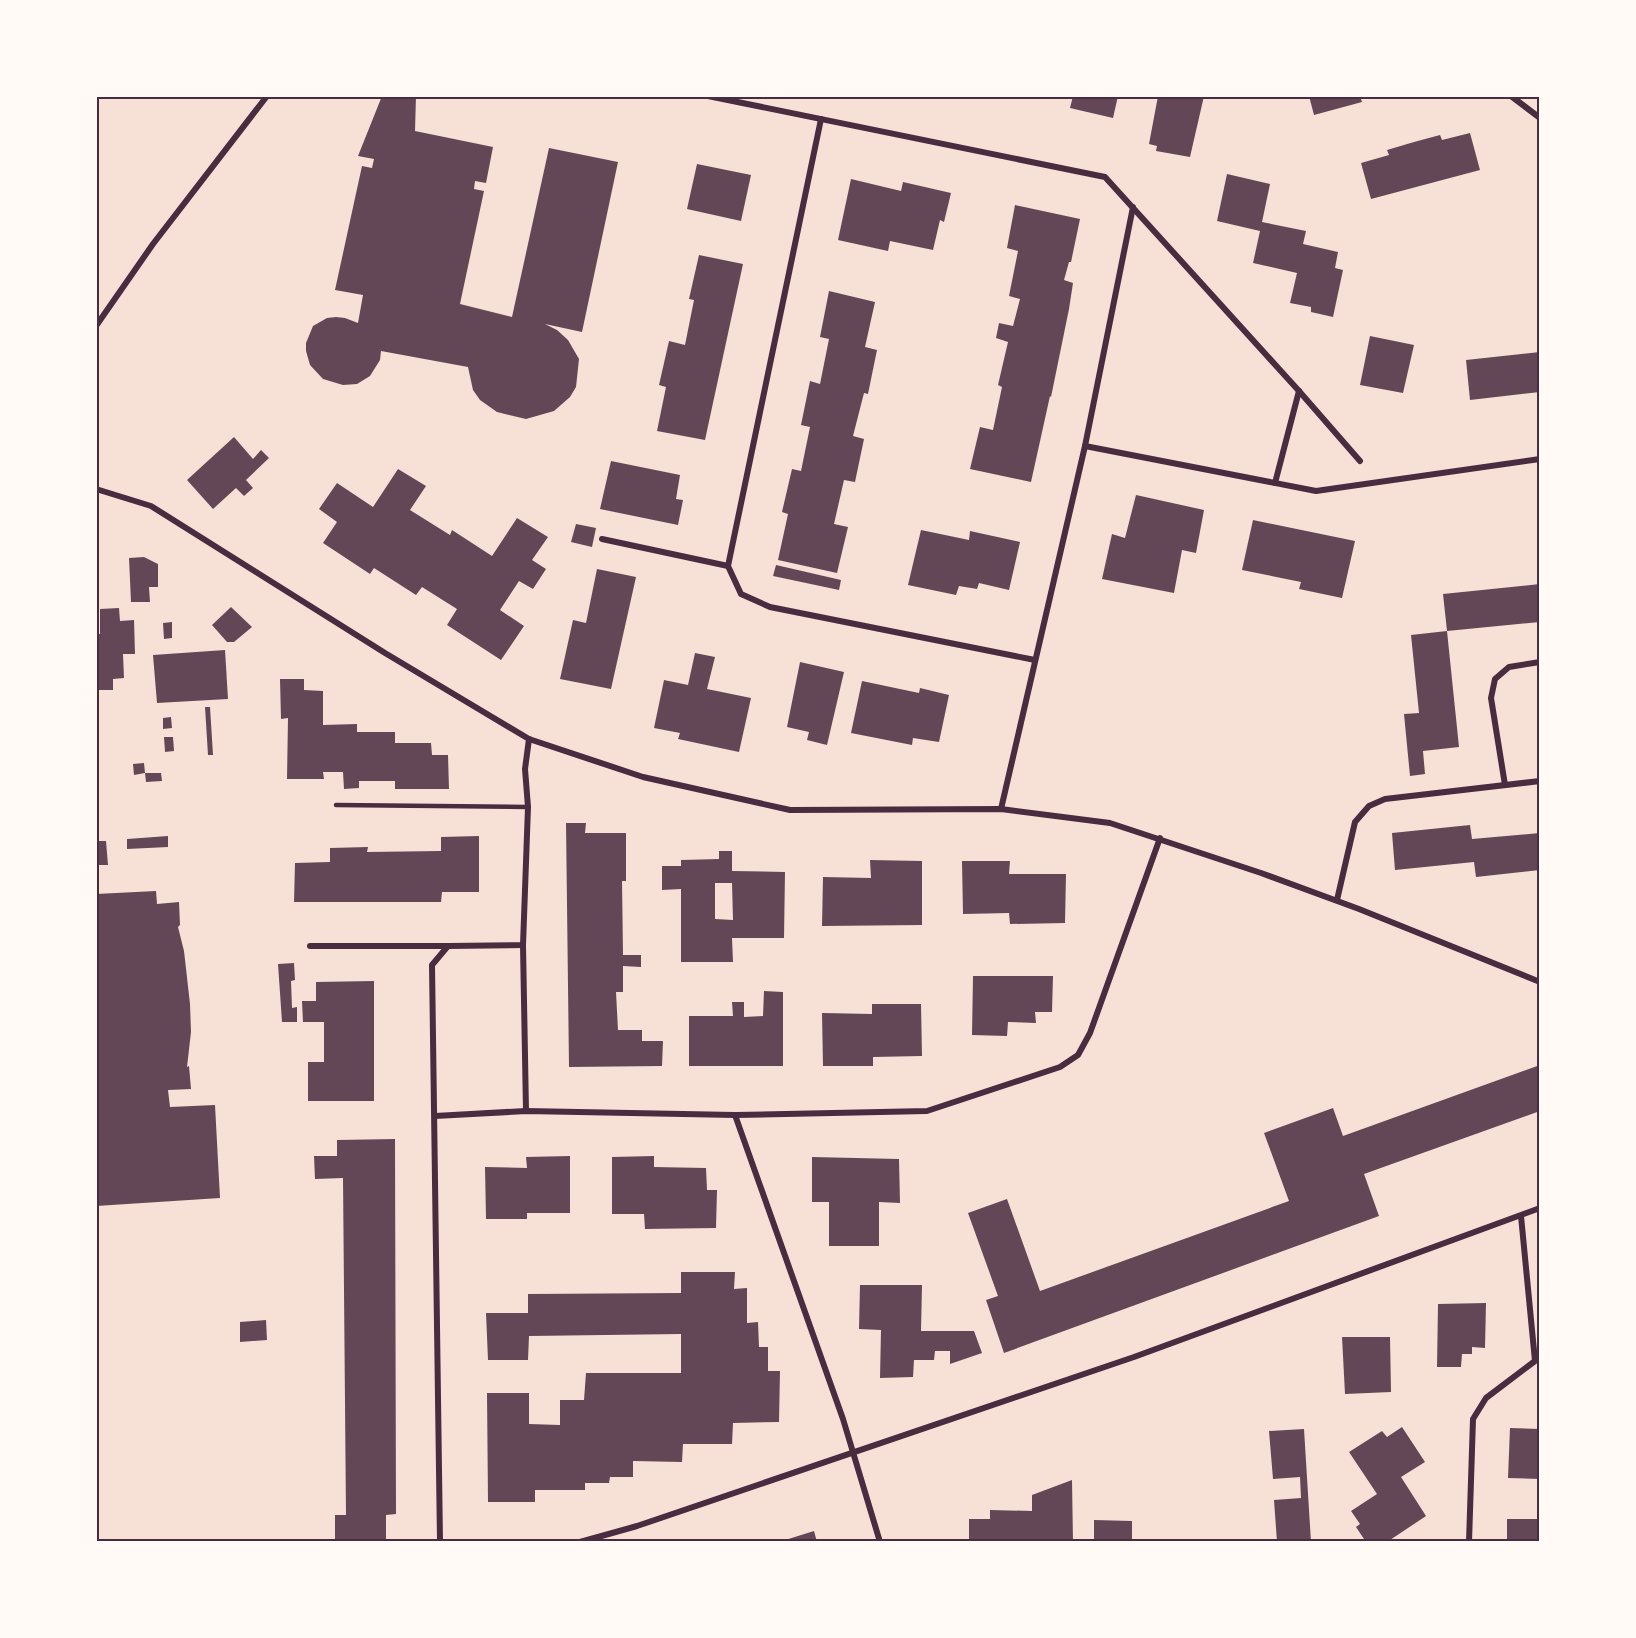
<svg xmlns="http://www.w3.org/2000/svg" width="1636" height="1638" font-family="'Source Sans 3',sans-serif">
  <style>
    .building { fill: #644757; fill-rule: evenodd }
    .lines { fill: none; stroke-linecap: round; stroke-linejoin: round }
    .service { stroke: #4a2c40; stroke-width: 4.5 }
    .minor { stroke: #4a2c40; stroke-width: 6 }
    .neatline { fill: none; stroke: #4a2c40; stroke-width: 2 }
  </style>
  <rect width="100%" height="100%" fill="#f7e1d7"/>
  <g class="building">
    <polygon points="382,96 416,96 415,131 493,147 486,183 475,181 474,189 484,191 460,304 512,317 549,148 618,162 582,332 545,324 557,330 568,340 579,359 576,387 570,397 554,411 526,419 497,412 480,400 473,390 468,367 381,351 380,360 370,376 357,384 343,385 323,379 310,365 306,351 306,343 313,326 327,318 336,317 345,318 358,323 363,295 335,290 362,166 372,168 374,159 358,156"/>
    <polygon points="1073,96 1118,96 1113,118 1070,108"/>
    <polygon points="1158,96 1204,96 1190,157 1156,151 1157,146 1149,144"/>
    <polygon points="1309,96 1360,96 1362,102 1314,115"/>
    <polygon points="1470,133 1480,170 1371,199 1361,163 1389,155 1387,150 1414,142 1440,135 1442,140"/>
    <polygon points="697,164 751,175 741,221 687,209"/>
    <polygon points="1227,174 1270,184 1262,222 1306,231 1303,244 1338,252 1335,268 1343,270 1333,317 1311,312 1311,307 1290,303 1297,273 1253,263 1260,231 1217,221"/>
    <polygon points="851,179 901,191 903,182 951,193 944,222 940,220 933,250 890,241 888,251 838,240"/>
    <polygon points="1015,205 1080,219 1071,262 1069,262 1064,280 1073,283 1069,309 1051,397 1050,396 1031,482 970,469 980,427 993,430 1002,387 998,385 1008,342 996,338 999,323 1013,326 1020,299 1009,296 1018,251 1007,248"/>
    <polygon points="699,255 743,264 705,440 657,431 666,387 659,385 669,341 685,345 694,300 689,299"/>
    <polygon points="829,291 875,302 865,347 877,350 868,394 864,393 853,436 864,439 855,482 844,480 834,524 848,527 837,573 778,560 788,514 782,512 792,469 801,471 810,427 801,425 810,381 820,384 829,339 820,337"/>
    <polygon points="1370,336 1414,345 1403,393 1360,385"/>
    <polygon points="1540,352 1540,392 1470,400 1466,360"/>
    <polygon points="234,437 253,459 261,450 269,458 246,480 253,488 244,496 236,488 213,509 187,480"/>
    <polygon points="611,461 680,475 676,499 683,500 678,525 600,509"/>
    <polygon points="398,469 426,486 410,510 450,535 452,530 492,556 517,518 548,537 532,560 546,569 533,589 519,581 500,610 524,626 501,660 447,625 457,609 422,587 416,595 374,568 370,574 323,543 337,522 319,509 337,483 373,507"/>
    <polygon points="1136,495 1204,510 1196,553 1182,550 1174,593 1102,579 1112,534 1125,538"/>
    <polygon points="1253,520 1355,541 1342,598 1299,589 1301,582 1242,570"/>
    <polygon points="576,524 596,528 592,547 571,542"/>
    <polygon points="921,530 969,540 970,531 1020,542 1009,590 979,583 977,589 959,586 956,595 908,585"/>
    <polygon points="144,557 158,564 158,587 149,587 150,602 131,602 129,558"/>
    <polygon points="776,565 841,580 839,590 773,576"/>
    <polygon points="597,569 636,577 611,689 560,679 573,620 586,623"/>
    <polygon points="1540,584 1540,622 1447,631 1443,594"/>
    <polygon points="231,607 252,627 234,642 227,642 212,625"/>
    <polygon points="119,608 120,621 134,620 135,654 123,654 124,678 113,679 113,690 96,690 96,634 100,634 100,609"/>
    <polygon points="172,622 172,638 164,639 163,623"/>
    <polygon points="1447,631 1459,747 1423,751 1425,774 1410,776 1404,714 1419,713 1411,635"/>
    <polygon points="225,650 228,699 157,703 153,655"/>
    <polygon points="695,653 715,657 707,689 751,698 739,752 678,739 680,733 654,728 664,680 688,685"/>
    <polygon points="800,662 844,672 827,745 807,740 809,732 787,727"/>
    <polygon points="280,679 304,679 304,690 323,691 323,725 357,724 357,732 395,732 395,743 431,743 432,755 448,755 449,789 395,789 395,781 359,781 359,788 344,789 343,772 323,772 324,779 287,779 288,718 281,719"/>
    <polygon points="862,681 919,693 920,688 949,695 939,742 913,738 912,745 851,733"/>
    <polygon points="205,707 210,707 213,755 208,755"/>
    <polygon points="171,717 172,728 163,729 163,718"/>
    <polygon points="164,737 173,737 174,751 165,752"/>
    <polygon points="144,763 145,773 161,773 162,781 146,782 145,773 134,775 133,764"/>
    <polygon points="566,823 586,823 585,833 626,833 626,881 622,881 623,955 641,955 641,967 623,966 623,992 616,992 618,1030 642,1030 642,1041 663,1041 662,1066 569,1067"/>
    <polygon points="1470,825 1472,839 1540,833 1540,870 1476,877 1474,862 1395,870 1392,833"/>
    <polygon points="168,836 168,847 127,849 127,839"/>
    <polygon points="479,836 479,892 442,892 441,902 294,902 295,863 330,862 330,848 368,847 367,852 441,851 441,837"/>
    <polygon points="96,841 106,841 108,865 96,865"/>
    <path d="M719,851H732V871L785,872L784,938H732L733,962H681V889L662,890V866H681V860L719,859ZM715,883H732L733,920L715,919Z"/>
    <polygon points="870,860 922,861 922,925 822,926 823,877 871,878"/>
    <polygon points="962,861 1010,861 1009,874 1066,874 1065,923 1010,924 1009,913 963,914"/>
    <polygon points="156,891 157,904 179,902 180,925 178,927 184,951 190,1004 191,1032 187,1067 189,1066 191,1089 168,1090 170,1107 215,1105 220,1198 96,1206 96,894"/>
    <polygon points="294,963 295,980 291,981 292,1008 297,1007 297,1022 282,1022 278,964"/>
    <polygon points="973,976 1053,976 1052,1012 1035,1012 1036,1023 1008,1022 1007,1036 972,1035"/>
    <polygon points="374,981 374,1101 308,1101 308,1062 324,1062 324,1022 303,1022 302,1001 316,1001 316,982"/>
    <polygon points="764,991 783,992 783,1066 689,1066 689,1016 733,1016 732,1002 744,1002 744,1017 763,1016"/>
    <polygon points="872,1004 921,1004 922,1056 873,1057 873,1066 823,1066 822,1013 872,1014"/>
    <polygon points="1540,1065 1540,1111 1364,1174 1379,1216 1004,1353 986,1300 998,1296 968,1213 1007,1199 1040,1291 1289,1201 1264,1133 1333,1108 1343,1136"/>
    <polygon points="395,1139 396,1514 386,1515 386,1542 335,1542 335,1515 346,1515 343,1178 315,1179 314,1156 337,1156 337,1140"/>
    <polygon points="570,1156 570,1213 527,1213 527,1219 486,1219 485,1167 527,1168 526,1157"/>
    <polygon points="654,1156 654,1167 706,1168 707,1190 717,1190 716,1228 645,1229 644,1214 612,1214 612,1157"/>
    <polygon points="812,1157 899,1159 900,1203 879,1202 879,1246 829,1246 829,1202 812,1202"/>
    <polygon points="681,1272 735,1272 734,1289 747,1288 747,1323 758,1322 759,1347 768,1347 768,1371 780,1371 779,1422 733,1423 732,1444 683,1444 682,1462 633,1461 633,1477 610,1477 609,1483 585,1483 585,1490 535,1490 535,1502 488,1502 487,1393 529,1393 529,1424 560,1425 560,1400 584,1400 586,1373 681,1373 681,1334 529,1336 528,1360 488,1360 486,1313 528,1313 528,1294 681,1293"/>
    <polygon points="860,1285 922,1285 921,1331 974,1331 982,1353 950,1364 950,1351 935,1351 934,1360 914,1360 913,1377 880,1378 881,1330 859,1329"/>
    <polygon points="1486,1303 1485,1348 1472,1347 1472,1354 1462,1354 1461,1367 1437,1367 1438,1304"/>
    <polygon points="266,1320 267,1340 240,1342 240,1322"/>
    <polygon points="1342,1337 1390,1337 1391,1392 1345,1394"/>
    <polygon points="1402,1427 1425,1462 1401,1477 1426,1516 1387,1542 1366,1542 1356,1527 1360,1524 1351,1511 1377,1494 1349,1452 1382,1431 1387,1437"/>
    <polygon points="1510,1428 1540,1429 1540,1479 1508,1478"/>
    <polygon points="1304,1429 1311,1542 1277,1542 1274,1500 1301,1498 1300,1477 1273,1479 1269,1431"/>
    <polygon points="1072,1480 1073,1542 969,1542 969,1519 990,1519 990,1510 1032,1511 1032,1495"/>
    <rect x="1507" y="1519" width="33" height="23"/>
    <polygon points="1094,1520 1132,1521 1132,1542 1094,1542"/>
    <polygon points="814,1531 817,1542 782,1542 782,1541"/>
  </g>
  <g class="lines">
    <polyline class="service" points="336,805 528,807"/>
    <g class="minor">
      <polyline points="708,96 1105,177 1299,391 1360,461"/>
      <polyline points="1511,96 1540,118"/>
      <polyline points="821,119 728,566 741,594 770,607 1035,660"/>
      <polyline points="96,326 153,244 267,96"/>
      <polyline points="1085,446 1316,491 1540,459"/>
      <polyline points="1275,483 1299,391"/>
      <polyline points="96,489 151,506 385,653 529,739 643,777 790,810 1001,809 1110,823 1261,873 1359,909 1540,982"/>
      <polyline points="602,539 728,566"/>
      <polyline points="1505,785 1491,698 1495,679 1509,667 1540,662"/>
      <polyline points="1001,809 1085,446 1133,207"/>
      <polyline points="1337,900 1355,822 1369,806 1385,799 1540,781"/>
      <polyline points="523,945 526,1111"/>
      <polyline points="310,946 448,946"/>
      <polyline points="735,1115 843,1419 880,1542"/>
      <polyline points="435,1116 526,1111 735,1115 927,1111 1060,1067 1078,1055 1090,1033 1160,838"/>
      <polyline points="440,1542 432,965 448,946 523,945 528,807 525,769 529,739"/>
      <polyline points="580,1542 637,1526 1134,1357 1540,1208"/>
      <polyline points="1469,1542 1473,1419 1486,1398 1535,1361 1521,1216"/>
    </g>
  </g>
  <rect width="1636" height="1638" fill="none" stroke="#fffaf5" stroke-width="195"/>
  <rect x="98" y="98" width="1440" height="1442" class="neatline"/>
</svg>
